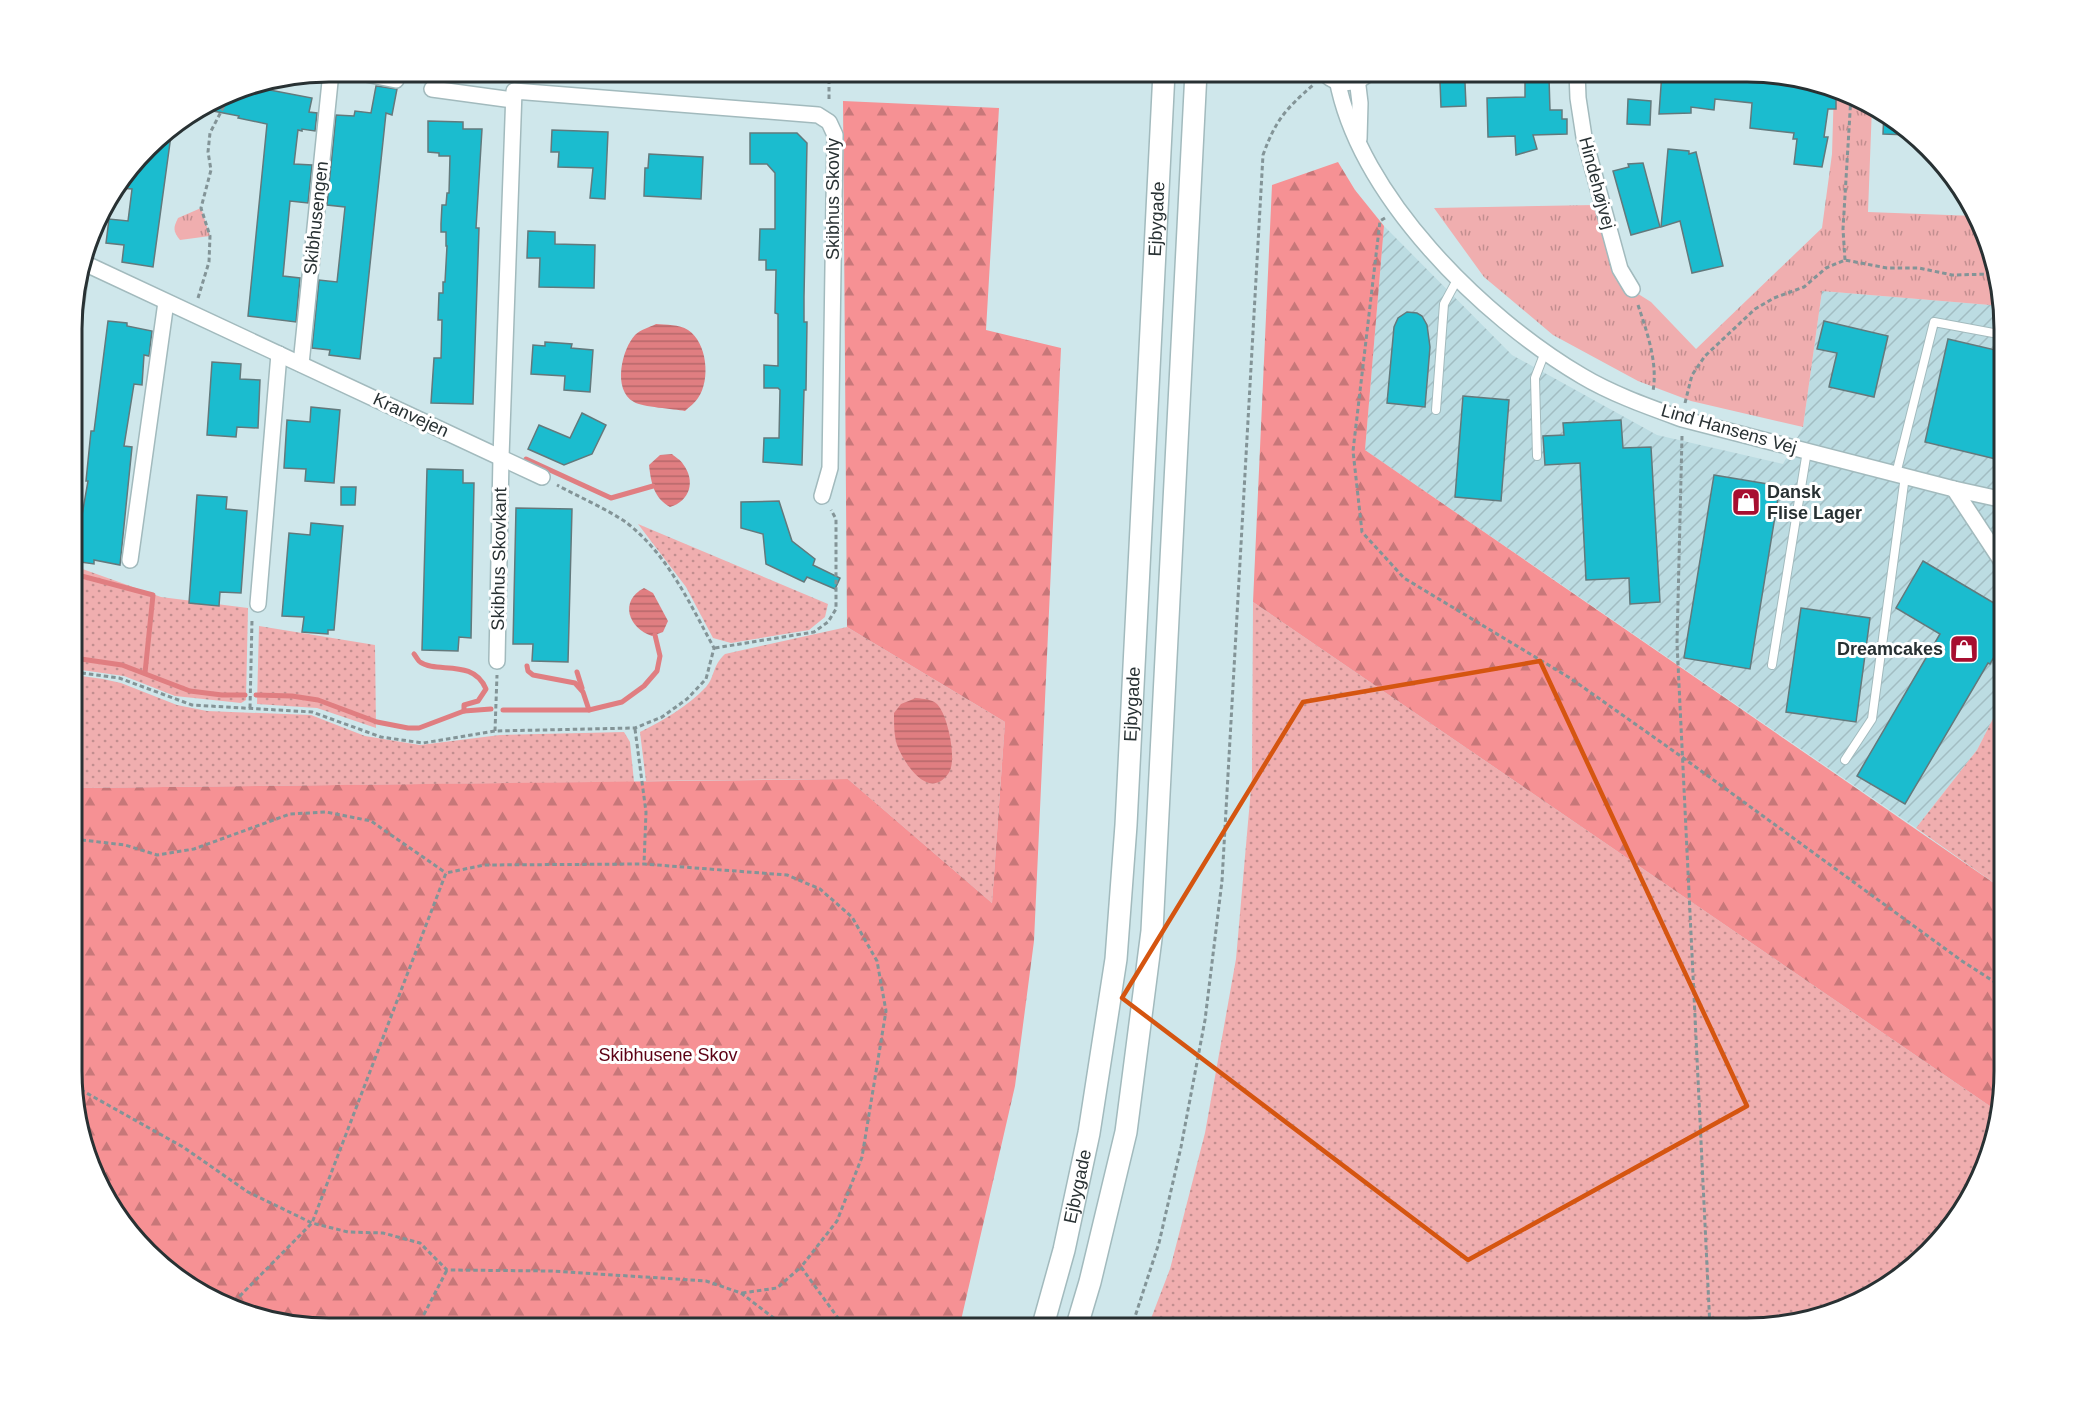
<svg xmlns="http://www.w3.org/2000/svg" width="2077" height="1401" font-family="Helvetica,sans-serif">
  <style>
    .industrial { fill: url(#industrial-furrows) }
    .grass { fill: url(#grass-dots) }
    .forest { fill: url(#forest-firs) }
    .park { fill: url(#park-tufts) }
    .water { fill: url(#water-rules) }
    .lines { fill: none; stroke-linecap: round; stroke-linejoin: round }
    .stream { stroke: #e07e81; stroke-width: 5 }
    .building { fill: #1bbccf; stroke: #63797c; stroke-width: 1.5 }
    .lane-casing { stroke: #a2babd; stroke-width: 10 }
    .street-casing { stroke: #a2babd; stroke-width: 18 }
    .secondary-casing { stroke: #a2babd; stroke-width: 24 }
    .path { stroke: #839497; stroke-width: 3; stroke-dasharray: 4.5 3; stroke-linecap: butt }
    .lane { stroke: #fff; stroke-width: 8 }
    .street { stroke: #fff; stroke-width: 15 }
    .secondary { stroke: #fff; stroke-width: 21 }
    .path-bridge { stroke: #839497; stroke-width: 3; stroke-dasharray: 4.5 3; stroke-linecap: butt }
    .marked { fill: none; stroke: #d55510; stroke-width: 4.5; stroke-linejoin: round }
    .labels { text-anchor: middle; stroke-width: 6; stroke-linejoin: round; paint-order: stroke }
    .street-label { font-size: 18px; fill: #283133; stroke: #fff }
    .poi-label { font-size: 18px; font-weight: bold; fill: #283133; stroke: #fff; text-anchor: start }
    .park-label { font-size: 18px; fill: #5c0014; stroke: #fff }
    .rim { fill: none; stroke: #283133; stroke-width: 3 }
  </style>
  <defs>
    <pattern id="industrial-furrows" width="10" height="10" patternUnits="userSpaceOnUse" patternTransform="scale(1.5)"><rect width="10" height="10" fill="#bcdce2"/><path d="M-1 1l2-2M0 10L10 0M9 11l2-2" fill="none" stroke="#a2bdc2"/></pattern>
    <pattern id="grass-dots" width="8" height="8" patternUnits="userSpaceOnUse" patternTransform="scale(1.5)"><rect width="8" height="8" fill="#f0aeaf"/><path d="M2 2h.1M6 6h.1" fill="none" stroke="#c28e8f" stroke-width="1.8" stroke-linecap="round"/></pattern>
    <pattern id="forest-firs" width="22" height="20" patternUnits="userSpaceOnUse" patternTransform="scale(1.5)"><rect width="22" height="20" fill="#f69194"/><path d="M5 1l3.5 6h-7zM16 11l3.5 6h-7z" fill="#c77779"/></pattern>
    <pattern id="park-tufts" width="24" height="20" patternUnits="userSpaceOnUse" patternTransform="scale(1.5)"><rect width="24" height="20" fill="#f0aeaf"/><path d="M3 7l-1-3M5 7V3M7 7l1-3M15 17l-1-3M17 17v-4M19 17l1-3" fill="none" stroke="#c28e8f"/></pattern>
    <pattern id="water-rules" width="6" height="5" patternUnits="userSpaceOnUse" patternTransform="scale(1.5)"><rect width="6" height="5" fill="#e07e81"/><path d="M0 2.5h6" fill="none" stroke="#b6686a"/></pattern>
  </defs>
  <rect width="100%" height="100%" fill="#cfe7eb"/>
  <polygon class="industrial" points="1384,226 1512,355 1657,435 1783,464 1803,427 1822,291 2002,306 2004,313 2004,697 1977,750 1916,828 1365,450"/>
  <g class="grass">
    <polygon points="638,524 828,604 825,617 809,630 731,643 713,638 686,587"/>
    <polygon points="74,566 161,597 248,608 246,700 241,703 175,696 124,676 74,669"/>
    <polygon points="1253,602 2000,1113 1991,1154 1961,1215 1876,1295 1764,1328 1147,1329 1170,1269 1205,1133 1236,959 1252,777"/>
    <polygon points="259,626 375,645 376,728 317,708 257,704"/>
    <path d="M847,627L1005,722L992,903L848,779L646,781L640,732C664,720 687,707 706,687C715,677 712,666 725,654Z"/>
    <polygon points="74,675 103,679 121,683 177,705 207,711 311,715 365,736 420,745 500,735 624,732 630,742 634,782 74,788"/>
    <polygon points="2004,697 2004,890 1916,828 1977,750"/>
  </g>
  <g class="forest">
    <polygon points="843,101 999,108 986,330 1061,348 1034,941 1015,1086 959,1329 329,1329 247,1315 186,1285 107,1200 74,1105 74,788 848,779 992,903 1005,722 847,627"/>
    <polygon points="1338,162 1355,190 1384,226 1365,450 2004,890 2004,1088 2000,1113 1253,602 1272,185"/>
  </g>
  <g class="park">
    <polygon points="1834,88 1872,106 1868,212 1975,216 2002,306 1822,291 1803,427 1691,401 1638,381 1553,335 1484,277 1434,208 1594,205 1616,280 1651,302 1696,349 1822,228 1832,154"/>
    <path d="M201,208L210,236L180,240C173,231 173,228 178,218Z"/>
  </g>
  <g class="water">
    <path d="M656,324C666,325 679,324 688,330C707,342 711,380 698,398C695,403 689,407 685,411C674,409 642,407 634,402C612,390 622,349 635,335C640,330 650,327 656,324Z"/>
    <path d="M672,454C675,457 681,460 683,464C696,481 690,501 670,507C654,498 651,483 649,465L660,455Z"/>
    <path d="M644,588L653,593L668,621L663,632L652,636C628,628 619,601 644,588Z"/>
    <path d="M916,698C924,699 931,699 937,704C948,715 958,762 948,774C928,801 904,763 897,745C894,735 894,724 894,713L901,704Z"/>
  </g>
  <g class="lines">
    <g class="stream">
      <polyline points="526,459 611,498 653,486"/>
      <polyline points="74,574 153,595 145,673"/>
      <path d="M414,654C415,655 419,662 420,662C437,674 473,658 486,689L478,701L464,705V711"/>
      <polyline points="74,658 122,665 190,691 222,695 245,695"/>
      <polyline points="527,666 528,671 533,675 575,683 583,692 589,710"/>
      <polyline points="577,672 582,688"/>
      <polyline points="256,695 292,696 318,700 377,722 408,728 419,728 464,711 491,709"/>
      <polyline points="503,710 589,710 622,702 644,686 657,671 660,656 655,635"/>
    </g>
  </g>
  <g class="building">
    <polygon points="1662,72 1692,72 1692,76 1770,83 1836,93 1836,109 1828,109 1824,137 1828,137 1822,167 1794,164 1797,139 1793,139 1794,133 1750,128 1752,103 1715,99 1714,110 1691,107 1691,113 1659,114"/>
    <polygon points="1457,76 1465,83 1466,106 1441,107 1440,82 1453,82"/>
    <polygon points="1549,78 1550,110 1562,110 1562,119 1567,119 1567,134 1533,135 1537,149 1516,155 1515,136 1488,137 1487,98 1525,97 1525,79"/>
    <polygon points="376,86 397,89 392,115 386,113 360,359 329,355 330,350 312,348 319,280 337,282 345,207 327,205 336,115 354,116 355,111 371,113"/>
    <polygon points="254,87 312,98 309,112 317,113 315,131 302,129 302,131 298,130 294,164 312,165 308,203 290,201 283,276 300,278 296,322 248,316 267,124 238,118 239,116 203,109 231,91"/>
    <polygon points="1628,99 1651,101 1650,125 1627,124"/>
    <polygon points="1884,112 1891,116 1909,135 1883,134"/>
    <polygon points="428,121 463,122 463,129 482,129 476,228 479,228 473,404 431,403 434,358 441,358 442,320 438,320 439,293 443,293 443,282 445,282 447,246 446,246 446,232 441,232 441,224 442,205 446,205 447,193 449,193 450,156 439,156 439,153 428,152"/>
    <polygon points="172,128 153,267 122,262 124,245 106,243 109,219 128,221 132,189 120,188 160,136"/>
    <polygon points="552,130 608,132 605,199 590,198 593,168 558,167 559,152 551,152"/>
    <polygon points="750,133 797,133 807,143 804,297 804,322 807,322 806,390 804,390 802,465 763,462 764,438 779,438 780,390 778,388 764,388 764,365 778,366 778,314 775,313 776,270 766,270 766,260 759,260 760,229 775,229 775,173 767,164 750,164"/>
    <polygon points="1668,149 1689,151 1689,154 1696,152 1723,266 1692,273 1680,221 1661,227"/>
    <polygon points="649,154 703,157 701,199 644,196 645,168 648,168"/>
    <polygon points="1643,163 1660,227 1631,235 1613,171 1629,167 1628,164"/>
    <polygon points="528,231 555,232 555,244 595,245 594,288 539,287 540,258 527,258"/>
    <polygon points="1407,312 1417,313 1422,316 1427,325 1430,347 1425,407 1387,403 1394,327 1398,318"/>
    <polygon points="108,321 127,323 127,326 152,331 149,356 144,355 142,385 134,384 124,446 132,447 120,565 94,560 94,564 74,561 88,481 86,481 91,431 94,431"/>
    <polygon points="1824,321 1888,336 1874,397 1829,387 1837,353 1817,349"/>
    <polygon points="1948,339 2004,352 2004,461 1925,442"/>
    <polygon points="545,342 572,344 571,348 593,350 590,392 564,390 565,376 531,374 533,345 545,346"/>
    <polygon points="212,362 241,364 240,379 260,380 258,428 237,427 236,437 207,435"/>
    <polygon points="1463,396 1509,400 1501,501 1455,497"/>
    <polygon points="311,407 340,410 334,483 305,481 306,469 284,468 287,420 310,422"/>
    <polygon points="582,413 606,425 592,454 564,465 528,449 539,425 570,438"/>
    <polygon points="1621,420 1623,448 1651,447 1660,602 1630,604 1629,578 1586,580 1580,463 1545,465 1543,436 1564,435 1563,423"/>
    <polygon points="427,469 463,470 463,483 474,483 471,638 459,637 458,651 422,650"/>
    <polygon points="1714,475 1780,486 1750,669 1684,658"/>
    <polygon points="341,487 356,487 355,505 341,505"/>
    <polygon points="197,495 227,497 226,509 247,511 241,593 220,592 219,606 189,603"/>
    <polygon points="779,501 792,541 815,559 813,565 840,578 835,589 807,577 804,582 766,564 763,534 741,528 741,502"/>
    <polygon points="516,508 572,509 568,662 532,661 533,644 513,644"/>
    <polygon points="311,523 343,526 334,630 328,630 328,634 302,632 304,617 282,616 289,533 310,535"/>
    <polygon points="1923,561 2004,609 2004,640 1990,664 1988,663 1905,804 1857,776 1940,634 1896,608"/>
    <polygon points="1801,608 1870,618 1856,722 1786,712"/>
  </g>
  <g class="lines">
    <g class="lane-casing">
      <g id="lane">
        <polyline points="1436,410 1444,304 1458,278"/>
        <polyline points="1537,456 1535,378 1545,352"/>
        <polyline points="1896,474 1934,322 2004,335"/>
        <polyline points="1772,665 1807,451"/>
        <polyline points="1845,760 1872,719 1905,476"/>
      </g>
    </g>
    <g class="street-casing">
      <g id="street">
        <polyline points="356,72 396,80"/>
        <polyline points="1577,72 1578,98 1584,137 1620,269 1632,289"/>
        <polyline points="1357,78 1360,103 1359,139"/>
        <path d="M1337,79C1359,196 1482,317 1582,376C1612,394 1649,407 1682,419L1954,489L2004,500"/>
        <polyline points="432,89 513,100"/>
        <polyline points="84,263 542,477"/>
        <polyline points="74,321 80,277"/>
        <polyline points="301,364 331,72"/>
        <polyline points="1954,489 2004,565"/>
        <polyline points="130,560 166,302"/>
        <polyline points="258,604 279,354"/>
        <polyline points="497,661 501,457 514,91 818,115 829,122 835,135 830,468 822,496"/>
      </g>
    </g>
    <g class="secondary-casing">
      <g id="secondary">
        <path d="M1327,72C1339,83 1353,82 1366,72"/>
        <path id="s1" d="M1042,1329L1064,1250L1089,1133L1116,959L1126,825L1164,72"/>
        <polyline points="1076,1329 1090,1282 1126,1132 1152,931 1196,72"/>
      </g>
    </g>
    <g class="path">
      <polyline points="829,72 829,102"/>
      <polyline points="1085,72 1092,79"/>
      <polyline points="1253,74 1299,72"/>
      <polyline points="1385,218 1380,221 1353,451 1362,532 1404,578 1570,678 1682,757 1962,961 2004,988"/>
      <polyline points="1845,260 1843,229 1851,96"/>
      <polyline points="198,298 209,262 210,236 201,208 211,170 208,152 210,133 227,100 229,93"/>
      <path d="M1638,305C1647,332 1658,363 1653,391"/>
      <polyline points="1685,403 1692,375 1705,356 1755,309 1774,298 1804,287 1826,268 1845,260 1887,268 1919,268 1952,275 1993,274"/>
      <polyline points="1682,436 1677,643 1710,1328"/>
      <polyline points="715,648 814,632 828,622 836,609 836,519 831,510"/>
      <path d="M74,672L119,678L192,705L312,712L381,737L423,743L495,731L635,728L662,717L687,699L706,679L714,648C690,604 668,555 627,523C609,510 577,496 557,485"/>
      <polyline points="250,708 252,620"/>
      <polyline points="635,729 646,812 644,864"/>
      <polyline points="495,731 497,675"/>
      <polyline points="74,839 125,845 157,855 194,849 290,814 326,812 371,821 446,873"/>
      <polyline points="74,1086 183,1147 248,1192 312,1223 348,1232 383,1233 420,1243 447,1270 552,1271 706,1281 741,1293 788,1329"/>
      <polyline points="742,1293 777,1288 801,1267"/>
      <polyline points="229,1307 312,1223 446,873 484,865 644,864 787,875 820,889 852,917 877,961 886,1011 862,1157 837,1221 801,1267 846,1329"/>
      <polyline points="420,1329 421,1320 447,1270"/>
      <path d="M1131,1329L1159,1243L1181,1147L1205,1020L1222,881L1263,155C1276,119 1286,109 1313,85"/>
    </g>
    <use href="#lane" class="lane"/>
    <use href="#street" class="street"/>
    <use href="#secondary" class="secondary"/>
    <polyline class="path-bridge" points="1092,79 1253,74"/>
  </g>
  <path class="marked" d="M1540,661L1747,1106L1468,1260L1122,998L1303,702Z"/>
  <defs>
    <g id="shop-square" transform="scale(1.5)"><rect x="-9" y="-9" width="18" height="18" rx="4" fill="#a70e30" stroke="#fff"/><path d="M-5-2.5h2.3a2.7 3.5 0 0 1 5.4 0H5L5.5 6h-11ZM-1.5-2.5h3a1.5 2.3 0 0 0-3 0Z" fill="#fff"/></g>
  </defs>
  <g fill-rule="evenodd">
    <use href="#shop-square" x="1746" y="502"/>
    <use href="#shop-square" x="1964" y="649"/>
  </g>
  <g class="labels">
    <g class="street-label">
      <text transform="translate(1597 183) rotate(75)" y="6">Hindehøjvej</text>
      <text transform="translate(833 199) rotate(-90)" y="6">Skibhus Skovly</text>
      <text transform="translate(316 218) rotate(-84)" y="6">Skibhusengen</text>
      <text dy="6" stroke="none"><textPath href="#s1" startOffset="1119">Ejbygade</textPath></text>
      <text transform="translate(411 415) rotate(25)" y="6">Kranvejen</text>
      <text transform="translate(1729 429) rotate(16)" y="6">Lind Hansens Vej</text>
      <text transform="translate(499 559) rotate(-89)" y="6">Skibhus Skovkant</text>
      <text dy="6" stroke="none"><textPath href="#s1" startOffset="633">Ejbygade</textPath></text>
      <text dy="6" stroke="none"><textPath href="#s1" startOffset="147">Ejbygade</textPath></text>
    </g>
    <g class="poi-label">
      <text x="1767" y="498">Dansk<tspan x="1767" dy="21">Flise Lager</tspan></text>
      <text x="1943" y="655" text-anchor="end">Dreamcakes</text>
    </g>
    <g class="park-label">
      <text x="668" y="1061">Skibhusene Skov</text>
    </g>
  </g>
  <path d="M0 0H2077V1401H0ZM329 82H1747A247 247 0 0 1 1994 329V1071A247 247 0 0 1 1747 1318H329A247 247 0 0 1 82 1071V329A247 247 0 0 1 329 82Z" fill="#fff" fill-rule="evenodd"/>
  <path class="rim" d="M329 82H1747A247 247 0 0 1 1994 329V1071A247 247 0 0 1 1747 1318H329A247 247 0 0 1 82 1071V329A247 247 0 0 1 329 82Z"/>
</svg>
